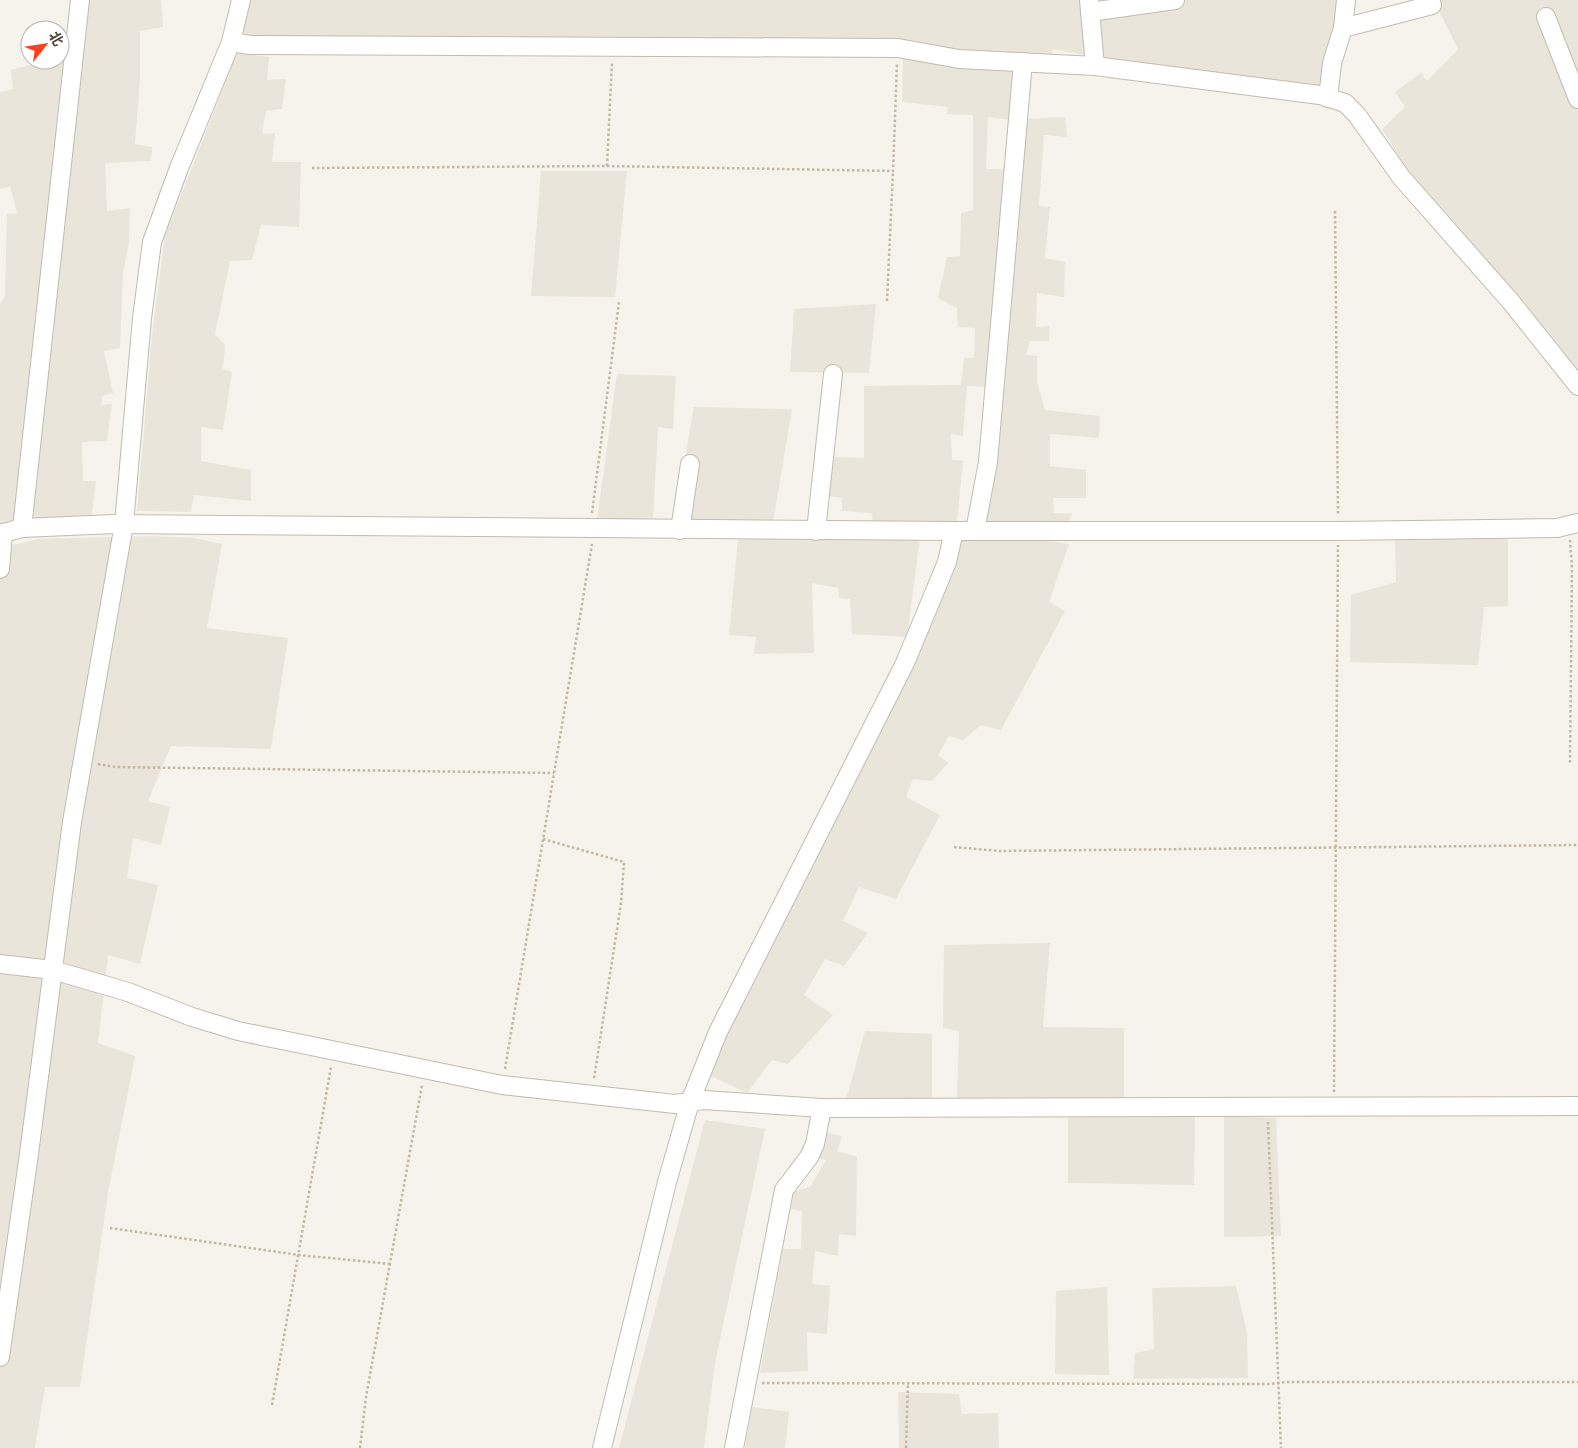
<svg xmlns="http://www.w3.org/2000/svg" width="1578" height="1448" font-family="'Sofia Sans Condensed','Noto Sans SC',sans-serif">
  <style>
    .residential { fill: #eae5da }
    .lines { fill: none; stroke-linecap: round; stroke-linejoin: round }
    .minor-casing { stroke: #c2bbae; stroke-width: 20 }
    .path { stroke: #c4b79f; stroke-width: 2.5; stroke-dasharray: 2.5 2.5; stroke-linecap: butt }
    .minor { stroke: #fff; stroke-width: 18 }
  </style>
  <rect width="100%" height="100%" fill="#f6f3ec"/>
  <g class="residential">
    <polygon points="88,0 161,0 163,27 140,31 140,78 135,144 152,147 151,161 105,163 107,211 130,208 129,242 123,273 120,348 104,351 113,393 102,396 102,405 112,404 107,441 82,442 83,481 96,481 92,516 29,518"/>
    <polygon points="248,0 1340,0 1340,12 1321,89 1102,60 1086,55 1053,49 1051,57 248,38 242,29"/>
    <polygon points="1414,0 1578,0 1578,373 1409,173 1382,129 1405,107 1395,92 1421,73 1427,81 1458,49 1439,11 1417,18"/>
    <polygon points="237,53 269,57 267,80 286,79 282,109 266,111 262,134 275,133 272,162 301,162 299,227 261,225 252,260 230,261 215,334 225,345 223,369 232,372 223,430 201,427 201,461 251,470 251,501 194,495 191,512 137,511 152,335 165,236"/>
    <polygon points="64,56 15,524 0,528 0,304 5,296 7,214 17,213 10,186 0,189 0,92 13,89 11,70 48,60 60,60 60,57"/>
    <polygon points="917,57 1017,68 1010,120 988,117 986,169 1005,169 988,387 967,386 963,436 951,434 952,460 963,461 957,523 873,524 872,513 842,511 842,498 827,496 833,457 864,458 864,386 961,385 964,358 974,358 975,328 958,327 957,308 938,298 947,257 960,256 961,213 973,210 973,115 947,114 948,107 902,102 903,58"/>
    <polygon points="1065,117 1067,137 1044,135 1039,206 1050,207 1045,258 1065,262 1064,297 1037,293 1036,327 1049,326 1049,341 1030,341 1026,355 1037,356 1037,382 1045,410 1100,416 1099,438 1050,434 1050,466 1086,470 1086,498 1053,498 1054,513 1072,514 1068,523 984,525 1025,119"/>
    <polygon points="541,171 627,171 615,297 531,296"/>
    <polygon points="876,304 869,373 790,372 794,309"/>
    <polygon points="617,374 676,376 673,429 658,427 653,518 597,520"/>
    <polygon points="694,407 792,409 773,523 674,521"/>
    <polygon points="153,536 194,538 222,544 207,628 288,638 271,749 171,746 148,801 170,807 161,845 133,838 127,878 158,885 140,964 108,955 98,1043 135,1056 108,1193 80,1387 45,1387 35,1448 0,1448 0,548 38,539"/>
    <polygon points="1395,537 1508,537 1508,606 1484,607 1478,665 1350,662 1351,595 1396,582"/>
    <polygon points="738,538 920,538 907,637 852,634 850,599 839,598 838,588 812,583 814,653 754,654 756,637 729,635"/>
    <polygon points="1037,539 1069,544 1049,602 1065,611 1001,730 981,725 963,740 949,736 938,755 948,763 932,781 913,779 906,797 940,815 896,899 859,887 843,921 868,933 844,966 825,959 804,995 833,1015 788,1064 772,1060 747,1093 711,1076 726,1032 919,648 944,594 960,540"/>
    <polygon points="1050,943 1043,1027 1124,1028 1124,1098 957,1098 959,1031 943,1028 944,945"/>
    <polygon points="865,1031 932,1034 932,1100 846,1100"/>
    <polygon points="1068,1115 1195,1117 1194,1185 1068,1183"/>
    <polygon points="1224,1116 1276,1118 1281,1236 1224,1237"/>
    <polygon points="705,1120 765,1129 715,1363 704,1448 619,1448"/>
    <polygon points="824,1132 842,1136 837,1151 857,1157 856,1236 839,1234 838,1256 815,1251 812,1284 830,1286 827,1334 807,1332 808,1371 760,1373 783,1249 801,1249 802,1211 791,1209 794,1191 810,1187 826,1160 814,1158"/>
    <polygon points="1236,1286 1247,1332 1248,1378 1133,1379 1135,1353 1154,1349 1152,1288"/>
    <polygon points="1107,1287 1109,1375 1055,1374 1056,1291"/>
    <polygon points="898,1392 959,1394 962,1414 998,1413 999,1448 899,1448"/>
    <polygon points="752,1407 789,1412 785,1448 745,1448"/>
  </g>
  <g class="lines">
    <g class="minor-casing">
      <g id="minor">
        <polyline points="1089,0 1095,66"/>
        <polyline points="1090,12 1175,0"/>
        <polyline points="1546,17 1578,99"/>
        <polyline points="1343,28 1432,5"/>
        <polyline points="231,42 250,45 898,48 959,59 1095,66 1320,95 1345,103 1357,115 1401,177 1511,302 1578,386"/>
        <polyline points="1328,98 1332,63 1343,28 1346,0"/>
        <polyline points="22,528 80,0"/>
        <polyline points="680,530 690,464"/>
        <polyline points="816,531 833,374"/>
        <polyline points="975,531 988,462 1023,62"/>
        <polyline points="0,534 22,528 115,524 954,531 1338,531 1557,528 1578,523"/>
        <polyline points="0,569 3,533"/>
        <polyline points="0,964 53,970 128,992 192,1017 238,1031 502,1085 675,1104 704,1100 822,1108 1578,1106"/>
        <polyline points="0,1357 29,1154 72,822 124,524 142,318 152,242 179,168 231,42 241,0"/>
        <polyline points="602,1448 667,1182 690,1102 718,1032 905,663 947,562 954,531"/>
        <polyline points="734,1448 784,1190 809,1157 815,1144 822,1108"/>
      </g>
    </g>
    <g class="path">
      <polyline points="607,166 612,62"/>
      <polyline points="312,168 607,166 893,171 897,63"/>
      <polyline points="1335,211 1338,515"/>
      <polyline points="887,301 893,171"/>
      <polyline points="592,513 619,302"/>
      <polyline points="1570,540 1572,567 1570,763"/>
      <polyline points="98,764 115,767 554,773"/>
      <polyline points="543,839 624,862 621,903 594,1079"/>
      <polyline points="954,847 999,851 1578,845"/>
      <polyline points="505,1069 592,544"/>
      <polyline points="1334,1092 1338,545"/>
      <polyline points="1268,1122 1281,1448"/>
      <polyline points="110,1228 299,1255 390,1264"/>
      <polyline points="762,1383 1270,1384 1287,1382 1578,1382"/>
      <polyline points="272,1405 331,1067"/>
      <polyline points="360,1448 366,1397 422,1085"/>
      <polyline points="906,1448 908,1383"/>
    </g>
    <use href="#minor" class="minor"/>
  </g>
  <g transform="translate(45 45) rotate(60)"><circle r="24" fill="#ffffff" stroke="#b7b4b0"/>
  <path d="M0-4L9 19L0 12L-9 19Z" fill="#fc3f1d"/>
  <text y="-8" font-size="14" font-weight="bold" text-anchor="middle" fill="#4b4439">北</text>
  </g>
</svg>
